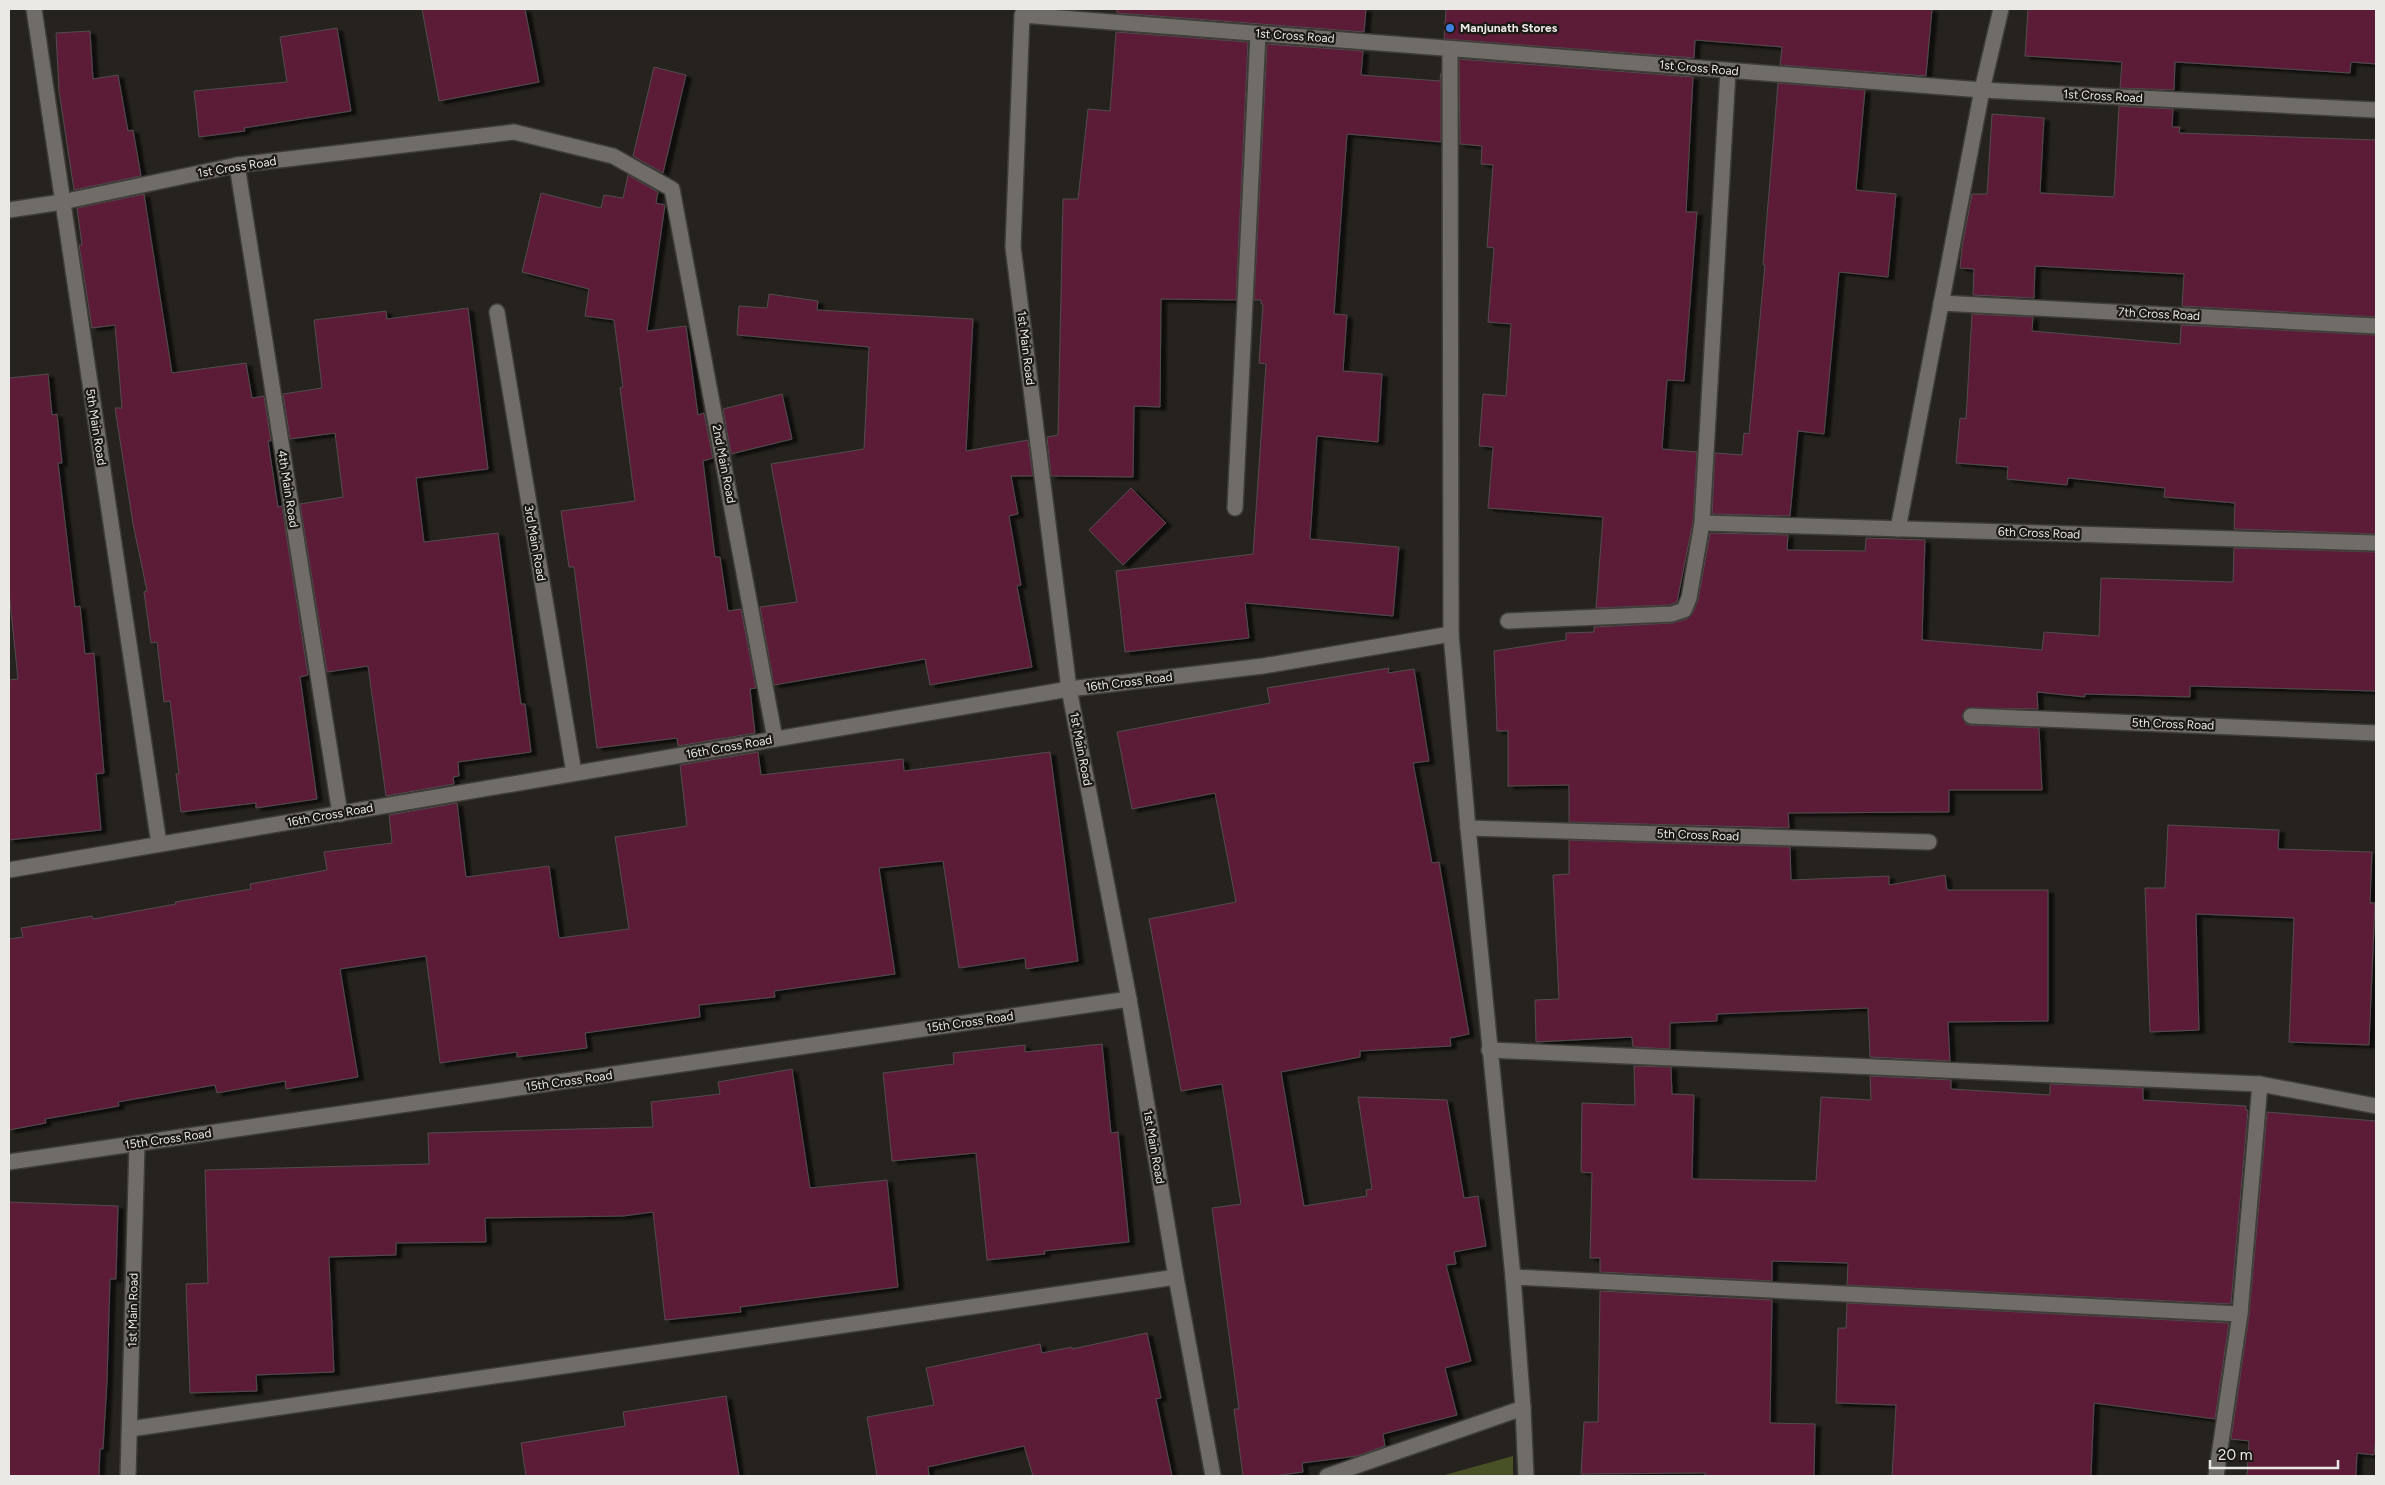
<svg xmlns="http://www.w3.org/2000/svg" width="2385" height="1485" font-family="Figtree,sans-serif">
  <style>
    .green { fill: #485025 }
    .building { fill: #5b1e38; stroke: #524b4d; filter: url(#shadow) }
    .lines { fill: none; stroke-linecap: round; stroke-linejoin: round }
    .street-casing { stroke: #3f3d39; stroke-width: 18 }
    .street { stroke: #706c67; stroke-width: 15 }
    .shop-dot { fill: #3f7fe0; stroke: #1c1915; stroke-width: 2 }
    .labels { text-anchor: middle; stroke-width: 4.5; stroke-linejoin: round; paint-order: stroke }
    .poi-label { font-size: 12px; font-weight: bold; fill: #ebe9e6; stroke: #1c1915; text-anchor: start }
    .street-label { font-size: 12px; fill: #ebe9e6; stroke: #1c1915 }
  </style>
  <defs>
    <filter id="shadow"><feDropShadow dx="5.5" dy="3" stdDeviation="1" flood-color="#0009"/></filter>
  </defs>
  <rect width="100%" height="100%" fill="#26231e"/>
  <polygon class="green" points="1513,1456 1513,1476 1441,1476"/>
  <g class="building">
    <polygon points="422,9 525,9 539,82 439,101"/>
    <polygon points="1117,9 1366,9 1364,32 1117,13"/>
    <polygon points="1446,9 1932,9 1926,76 1780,65 1782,47 1695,40 1694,58 1444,39"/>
    <polygon points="2028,9 2376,9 2376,64 2351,62 2350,73 2175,62 2174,90 2120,88 2122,62 2025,56"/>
    <polygon points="337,28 351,111 244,128 245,131 199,137 194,91 287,82 280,37"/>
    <polygon points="90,31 93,79 118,75 128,131 133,130 141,176 74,190 59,91 56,33"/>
    <polygon points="1116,32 1248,42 1236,300 1161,299 1160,407 1134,406 1133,477 1051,476 1047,437 1058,435 1063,199 1078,199 1088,109 1110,111"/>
    <polygon points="1267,44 1363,51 1361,75 1440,81 1441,73 1441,142 1347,134 1334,314 1347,315 1343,371 1382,374 1378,442 1317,436 1310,539 1399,547 1393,616 1245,603 1249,638 1125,652 1116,571 1253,554 1266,364 1259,363 1263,304 1261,304 1261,300 1254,300"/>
    <polygon points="1459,59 1693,77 1686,212 1697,212 1684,381 1667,380 1662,449 1697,452 1693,522 1677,602 1670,605 1596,608 1603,517 1488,508 1493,447 1479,446 1483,394 1506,396 1511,324 1488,322 1494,248 1487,247 1493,165 1481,164 1482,146 1460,144"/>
    <polygon points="654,67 686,75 663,173 633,156"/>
    <polygon points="1778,83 1865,90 1856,190 1896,194 1888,277 1839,272 1824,434 1798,431 1790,516 1712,514 1715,453 1742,455 1744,433 1749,434 1765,265 1763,265"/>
    <polygon points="2119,106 2173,109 2172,127 2180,127 2179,133 2376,140 2376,317 2182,306 2184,274 2035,266 2034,298 1973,295 1974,269 1960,268 1962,247 1972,194 1987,194 1992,114 2044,118 2040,193 2114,197"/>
    <polygon points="628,175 658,192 656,203 665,205 647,331 686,326 698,415 704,413 713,458 703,461 715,557 720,557 728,611 741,609 756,688 750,689 755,733 678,746 677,738 597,748 574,567 569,567 561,511 635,501 620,388 623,387 614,320 585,316 589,289 522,272 541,193 601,208 604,195 623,198"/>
    <polygon points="144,194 172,373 246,363 252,398 264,396 271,441 268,441 278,507 282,506 308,675 300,677 317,799 256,808 256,803 181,812 176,774 179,774 170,701 164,702 157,642 151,643 144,592 147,591 133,524 115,408 122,408 115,325 92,328 79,245 82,245 77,208"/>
    <polygon points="769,294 818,301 817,310 973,319 966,451 1028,440 1033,476 1011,476 1018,514 1009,516 1021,585 1017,586 1032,667 930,685 925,659 774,685 760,607 797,602 771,464 864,449 869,347 737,335 739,306 767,308"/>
    <polygon points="468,308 488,469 416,478 424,542 498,533 521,704 525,704 531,752 458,762 459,776 453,777 454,784 386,796 368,666 327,672 300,504 343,497 335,433 290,439 283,394 322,388 314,320 386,311 387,319"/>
    <polygon points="1972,314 2033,317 2032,331 2180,344 2181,325 2376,335 2376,534 2234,529 2235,503 2164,497 2165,488 2068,478 2067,485 2007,479 2008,467 1956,463 1960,418 1966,419"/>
    <polygon points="48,374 52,415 57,414 62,463 58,463 75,607 80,606 85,654 94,653 104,773 96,774 101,830 9,840 9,680 18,679 9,592 9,378"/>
    <polygon points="782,394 792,439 731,454 723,409"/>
    <polygon points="1131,488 1166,523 1123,565 1089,530"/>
    <polygon points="1710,533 1788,535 1787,550 1865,551 1866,538 1925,540 1922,640 2042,650 2044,632 2099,636 2101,578 2233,582 2234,548 2376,552 2376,691 2190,686 2190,697 2085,694 2085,697 2037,692 2038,709 1967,708 1962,716 1966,724 1970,725 2039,728 2042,790 1949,790 1949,812 1788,813 1789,828 1569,822 1569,785 1508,786 1508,731 1497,731 1494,651 1566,640 1566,633 1594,632 1594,627 1672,623 1687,619 1692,614 1698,600"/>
    <polygon points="1389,668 1388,673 1414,669 1429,761 1413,763 1432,863 1439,862 1469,1034 1450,1038 1451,1046 1360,1051 1360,1057 1281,1072 1304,1206 1367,1196 1366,1190 1372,1189 1358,1097 1447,1100 1464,1198 1478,1196 1486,1246 1454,1252 1456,1264 1446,1265 1471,1361 1445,1368 1457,1415 1383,1434 1385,1446 1357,1456 1302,1463 1303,1472 1274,1476 1243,1476 1234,1409 1239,1409 1212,1208 1241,1204 1222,1084 1181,1091 1149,919 1236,902 1215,793 1132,809 1117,732 1270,703 1267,688"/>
    <polygon points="758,752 761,775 903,759 904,771 1050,752 1078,961 1026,969 1025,958 959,968 943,861 879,868 895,974 774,991 775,997 699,1005 700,1017 585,1033 587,1048 517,1057 517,1052 440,1063 426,956 340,969 358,1077 286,1089 285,1081 217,1093 215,1085 118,1102 119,1106 45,1119 46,1123 9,1130 9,939 23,937 21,928 92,916 93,919 176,904 175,902 251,889 250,884 327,870 324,852 392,843 389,815 457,803 466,877 549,866 559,938 629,929 615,837 687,826 680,765"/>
    <polygon points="2168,825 2279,830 2278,849 2372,852 2370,903 2375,903 2369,1045 2289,1042 2294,918 2196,914 2199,1030 2150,1032 2145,888 2165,888"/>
    <polygon points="1569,840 1790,847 1791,880 1889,876 1889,885 1945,875 1947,890 2048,890 2048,1021 1948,1022 1950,1061 1870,1057 1868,1008 1717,1014 1717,1021 1670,1023 1670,1049 1633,1047 1632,1037 1536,1042 1535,1000 1559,999 1553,875 1569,874"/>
    <polygon points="1102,1044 1111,1133 1118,1132 1129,1242 1044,1251 1045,1254 987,1260 976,1153 892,1161 883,1073 954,1064 953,1053 1025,1045 1025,1052"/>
    <polygon points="1634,1066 1671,1067 1672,1094 1694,1095 1692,1179 1816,1181 1821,1097 1871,1100 1870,1076 1951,1080 1951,1089 2050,1095 2050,1084 2143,1088 2143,1100 2246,1106 2246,1110 2248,1110 2231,1304 1847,1285 1848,1263 1772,1261 1772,1281 1600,1272 1600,1258 1590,1258 1592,1173 1581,1172 1582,1103 1635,1105"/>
    <polygon points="792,1069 810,1188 887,1180 898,1287 740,1307 741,1312 665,1320 653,1212 623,1216 485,1218 486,1242 396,1243 396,1255 329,1257 334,1372 256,1375 257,1391 190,1393 186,1284 208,1283 205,1170 429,1164 428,1133 653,1127 651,1102 720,1094 718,1082"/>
    <polygon points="2267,1112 2376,1121 2376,1436 2374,1455 2357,1453 2356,1476 2247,1476 2249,1441 2231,1439 2249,1315"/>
    <polygon points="9,1202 118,1206 116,1279 110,1279 107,1381 103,1449 100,1449 99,1476 9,1476"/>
    <polygon points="1600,1291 1772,1300 1770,1423 1815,1424 1814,1476 1705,1476 1705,1473 1581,1474 1584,1422 1598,1422"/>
    <polygon points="1847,1303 2229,1323 2215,1419 2094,1403 2091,1476 1892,1476 1896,1405 1836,1403 1838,1328 1846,1328"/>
    <polygon points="1147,1333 1161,1398 1156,1399 1172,1476 1033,1476 1024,1446 928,1467 929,1476 877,1476 867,1417 934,1405 926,1368 1040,1344 1042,1353 1072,1347 1072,1349"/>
    <polygon points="726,1396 739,1476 526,1476 521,1443 625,1426 623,1412"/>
  </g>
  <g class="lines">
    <g class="street-casing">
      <g id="street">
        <polyline points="34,9 159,844"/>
        <polyline points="1450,49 1451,634 1468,828 1513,1277 1523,1408 1526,1476"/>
        <polyline points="237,165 340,814"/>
        <polyline points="9,210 62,202 237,165 514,132 613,156 672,189 775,739"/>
        <polyline points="1941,303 2376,326"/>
        <polyline points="497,312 574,773"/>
        <polyline points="1235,508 1258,34"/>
        <polyline points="1702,523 2376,543"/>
        <polyline points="1898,529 1982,90 2001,9"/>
        <polyline points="1508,621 1672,614 1684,610 1689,598 1702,523 1728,71"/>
        <polyline points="1971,716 2376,733"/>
        <polyline points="1468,828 1929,842"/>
        <polyline points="9,870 1069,689 1263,666 1451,634"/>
        <polyline points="1489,1050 2260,1084 2376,1106"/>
        <polyline points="9,1162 1129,999"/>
        <polyline points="1513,1277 2240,1314"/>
        <polyline points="130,1429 1176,1277"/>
        <polyline points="128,1476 137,1143"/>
        <polyline points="1213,1476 1176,1277 1129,999 1069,689 1013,247 1022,15 1982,90 2376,110"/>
        <polyline points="1327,1476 1523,1408"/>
        <polyline points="2216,1476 2240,1314 2260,1084"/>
      </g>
    </g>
    <use href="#street" class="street"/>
  </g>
  <circle class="shop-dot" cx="1450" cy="28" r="5"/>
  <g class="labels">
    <g class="poi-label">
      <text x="1460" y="32">Manjunath Stores</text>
    </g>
    <g class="street-label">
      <text transform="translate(1295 36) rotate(4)" y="4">1st Cross Road</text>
      <text transform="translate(1699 68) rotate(5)" y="4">1st Cross Road</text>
      <text transform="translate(2103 96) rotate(3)" y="4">1st Cross Road</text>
      <text transform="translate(237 167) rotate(-9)" y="4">1st Cross Road</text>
      <text transform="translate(2159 314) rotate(3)" y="4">7th Cross Road</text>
      <text transform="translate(1026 348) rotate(83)" y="4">1st Main Road</text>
      <text transform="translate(96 427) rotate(81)" y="4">5th Main Road</text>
      <text transform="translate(724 464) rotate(79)" y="4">2nd Main Road</text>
      <text transform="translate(288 489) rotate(81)" y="4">4th Main Road</text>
      <text transform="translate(2039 533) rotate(2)" y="4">6th Cross Road</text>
      <text transform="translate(535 543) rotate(80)" y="4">3rd Main Road</text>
      <text transform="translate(1129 682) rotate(-7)" y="4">16th Cross Road</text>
      <text transform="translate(2173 724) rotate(2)" y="4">5th Cross Road</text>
      <text transform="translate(729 747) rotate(-10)" y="4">16th Cross Road</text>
      <text transform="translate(1081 749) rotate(79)" y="4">1st Main Road</text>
      <text transform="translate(330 815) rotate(-10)" y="4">16th Cross Road</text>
      <text transform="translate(1698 835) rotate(2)" y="4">5th Cross Road</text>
      <text transform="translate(970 1022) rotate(-8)" y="4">15th Cross Road</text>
      <text transform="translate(569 1081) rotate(-8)" y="4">15th Cross Road</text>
      <text transform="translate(168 1139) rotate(-8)" y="4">15th Cross Road</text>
      <text transform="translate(1154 1147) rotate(80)" y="4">1st Main Road</text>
      <text transform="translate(133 1310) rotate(-89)" y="4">1st Main Road</text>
    </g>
  </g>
  <rect width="2385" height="1485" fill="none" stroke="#ebe9e6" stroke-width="20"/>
  <path d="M2210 1460v8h128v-8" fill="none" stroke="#ebe9e6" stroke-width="2.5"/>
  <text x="2218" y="1460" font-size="15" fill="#ebe9e6" stroke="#1c1915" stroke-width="4" paint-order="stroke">20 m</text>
</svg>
